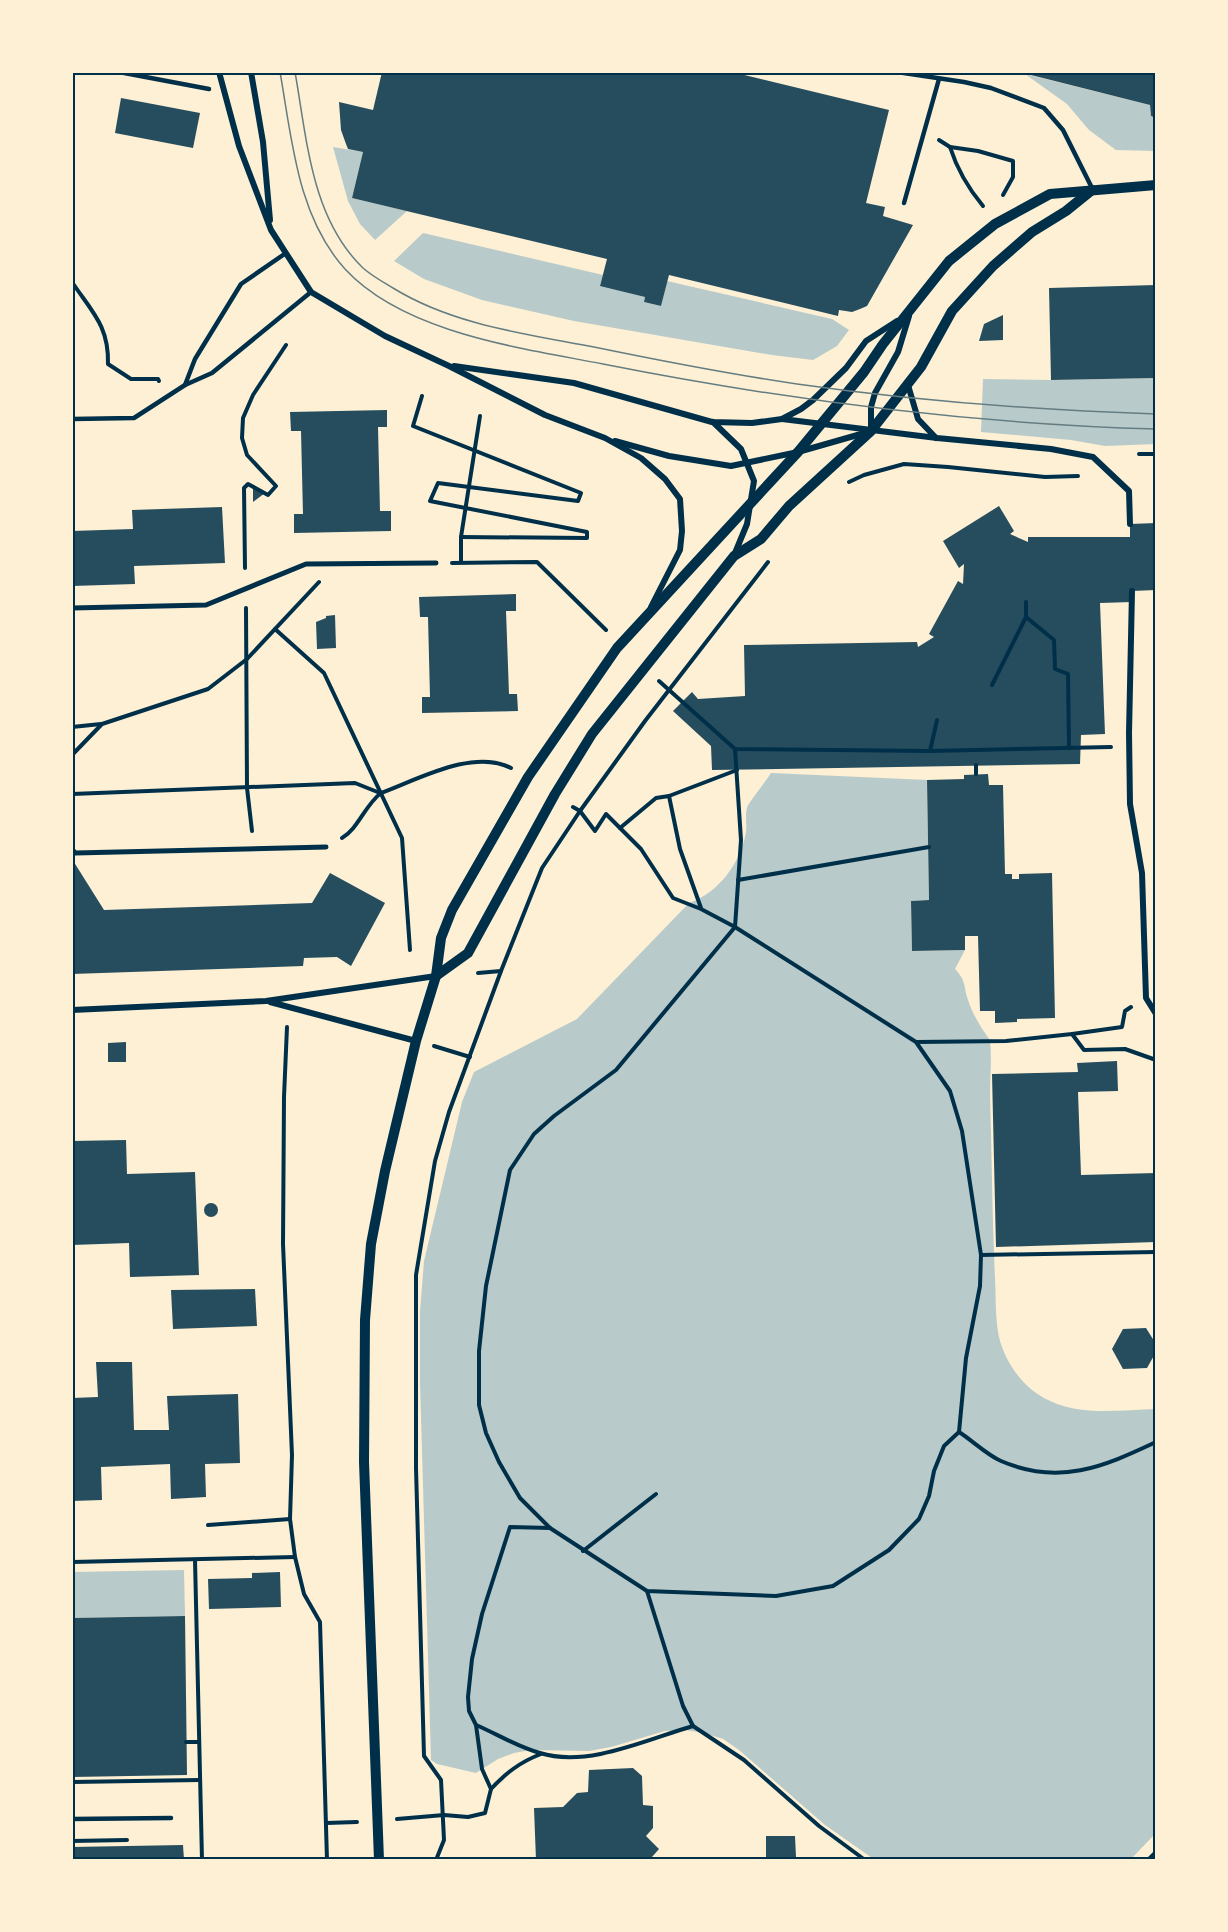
<svg xmlns="http://www.w3.org/2000/svg" width="1228" height="1932" font-family="'Roboto Serif',serif">
  <style>
    .green { fill: #b9caca }
    .building { fill: #264d5e }
    .lines { fill: none; stroke-linecap: round; stroke-linejoin: round }
    .path { stroke: #003049; stroke-width: 4 }
    .service { stroke: #003049; stroke-width: 4.5 }
    .pedestrian { stroke: #003049; stroke-width: 5 }
    .minor { stroke: #003049; stroke-width: 6 }
    .tertiary { stroke: #003049; stroke-width: 10 }
    .tram { stroke: #657d81; stroke-width: 1.5 }
    .neatline { fill: none; stroke: #003049; stroke-width: 2 }
  </style>
  <rect width="100%" height="100%" fill="#fdf0d5"/>
  <g class="green">
    <polygon points="1025,74 1150,105 1151,116 1156,118 1156,151 1116,150 1089,130 1067,104"/>
    <polygon points="333,147 363,152 352,198 407,211 375,240 360,224 348,201"/>
    <polygon points="423,233 603,275 600,285 645,297 644,302 661,306 667,281 832,319 849,330 837,346 813,360 772,355 574,321 482,300 424,279 394,261"/>
    <polygon points="1156,378 1156,444 1105,446 1071,440 981,432 983,379 1051,380"/>
    <path d="M771,773L927,780L929,900L911,901L912,951L965,950L955,969C967,982 963,985 968,1000C973,1015 981,1028 990,1040C992,1058 990,1076 990,1095C992,1156 992,1217 995,1278C996,1297 995,1318 999,1337C1005,1362 1022,1386 1044,1398C1078,1417 1119,1410 1156,1409V1833L1130,1860H875L825,1825L739,1750L723,1739L704,1733L685,1730L665,1731L611,1747L589,1751L531,1750L514,1753L498,1759L476,1773L437,1764L431,1760L420,1382V1312L424,1261L462,1102L474,1072L577,1019L689,903C719,893 741,862 746,832C747,824 745,815 747,808C748,803 767,780 771,773Z"/>
    <polygon points="184,1570 185,1616 72,1618 72,1572"/>
  </g>
  <g class="building">
    <polygon points="382,72 732,72 889,110 866,203 885,207 883,216 913,225 867,306 860,309 852,312 839,310 838,316 669,275 661,306 644,302 645,297 600,286 607,259 352,198 363,152 348,149 346,144 341,130 339,102 373,110"/>
    <polygon points="1019,72 1156,72 1156,118 1151,116 1150,105"/>
    <polygon points="121,98 200,113 193,148 115,133"/>
    <polygon points="1156,285 1156,378 1051,380 1049,288"/>
    <polygon points="1003,315 1003,340 979,341 984,324"/>
    <polygon points="387,410 387,427 378,427 380,511 391,511 391,531 294,533 294,514 303,514 301,431 291,431 290,412"/>
    <polygon points="253,488 265,493 253,502"/>
    <polygon points="999,506 1014,531 1010,534 1028,542 1028,537 1130,537 1130,524 1156,523 1156,590 1132,591 1132,602 1100,603 1105,734 1081,735 1080,764 712,770 711,746 673,711 692,692 698,699 745,696 744,645 917,642 918,647 934,637 929,634 958,581 963,584 964,564 959,568 943,541"/>
    <polygon points="222,507 225,563 134,566 135,584 72,586 72,531 133,529 132,510"/>
    <polygon points="516,594 516,611 506,611 509,694 517,694 518,711 422,713 422,697 430,697 428,617 420,617 419,597"/>
    <polygon points="335,615 336,648 317,649 316,622 326,618 326,616"/>
    <polygon points="988,774 989,785 1003,785 1005,874 1012,874 1012,879 1019,879 1019,874 1052,873 1055,1018 1017,1019 1017,1022 995,1023 995,1011 980,1011 978,936 965,936 965,950 912,951 911,901 929,900 927,780 964,779 964,775"/>
    <polygon points="72,859 104,910 312,903 330,873 385,903 351,966 337,957 304,958 303,966 72,974"/>
    <polygon points="126,1042 126,1062 108,1062 108,1043"/>
    <polygon points="1117,1061 1118,1091 1078,1092 1081,1175 1156,1173 1156,1242 996,1247 992,1074 1078,1072 1077,1063"/>
    <polygon points="126,1140 127,1174 195,1172 199,1275 130,1277 129,1243 72,1245 72,1141"/>
    <circle cx="211" cy="1210" r="7"/>
    <polygon points="255,1289 257,1326 173,1329 171,1290"/>
    <polygon points="1146,1328 1156,1344 1156,1352 1147,1368 1123,1369 1112,1349 1123,1329"/>
    <polygon points="96,1362 132,1362 134,1430 169,1430 167,1396 238,1394 240,1463 205,1464 206,1497 171,1499 170,1464 101,1467 102,1500 72,1501 72,1398 98,1397"/>
    <polygon points="280,1572 281,1607 209,1609 208,1579 252,1578 252,1573"/>
    <polygon points="185,1616 187,1775 72,1777 72,1618"/>
    <polygon points="633,1768 642,1776 643,1805 653,1806 653,1828 646,1836 659,1849 652,1857 655,1860 536,1860 534,1808 563,1807 577,1793 588,1792 589,1770"/>
    <polygon points="766,1836 795,1836 796,1857 798,1860 766,1860"/>
    <polygon points="183,1845 184,1860 72,1860 72,1847"/>
  </g>
  <g class="lines">
    <g class="path">
      <polyline points="939,140 950,147 978,151 1013,161 1013,177 1003,195"/>
      <path d="M950,147C957,169 968,188 983,206"/>
      <path d="M72,282C92,312 109,326 108,364L131,379H158L159,381"/>
      <polyline points="422,396 413,426 581,493 578,501 438,483 430,501 587,532 587,538 461,537"/>
      <polyline points="1139,454 1156,454"/>
      <polyline points="849,482 864,475 904,464 948,467 1045,477 1078,476"/>
      <polyline points="461,562 461,537 480,416"/>
      <polyline points="452,563 537,562 606,630"/>
      <polyline points="245,568 244,488 248,484 268,495 276,486 247,455 242,438 243,418 253,395 286,345"/>
      <polyline points="246,608 247,788 252,831"/>
      <polyline points="1026,617 1054,640 1055,669 1068,674 1069,748"/>
      <polyline points="275,629 324,673 402,838 410,950"/>
      <polyline points="659,681 735,749 930,751 1111,747"/>
      <polyline points="992,685 1026,617 1026,602"/>
      <polyline points="72,727 101,724"/>
      <polyline points="930,751 937,720"/>
      <polyline points="72,755 102,724 208,689 247,659 319,582"/>
      <polyline points="976,765 976,774"/>
      <polyline points="72,794 355,783 380,793"/>
      <polyline points="669,796 680,849 701,908"/>
      <polyline points="573,807 580,811 595,831 606,814 641,849 673,898 701,909 735,927 741,840 735,749"/>
      <polyline points="620,828 656,798 669,796 737,770"/>
      <path d="M342,838C358,829 365,805 381,793C417,780 473,748 511,768"/>
      <polyline points="738,880 929,847"/>
      <polyline points="478,973 501,971"/>
      <polyline points="287,1027 284,1097 283,1244 292,1455 290,1519 295,1557 304,1594 320,1622 327,1860"/>
      <polyline points="1072,1034 1084,1050 1125,1049 1156,1060"/>
      <polyline points="917,1042 1006,1041 1072,1034 1122,1027 1125,1011 1131,1007"/>
      <polyline points="434,1046 470,1057"/>
      <polyline points="981,1255 1156,1252"/>
      <polyline points="208,1525 290,1519"/>
      <polyline points="550,1528 520,1498 499,1462 486,1433 479,1405 479,1351 486,1286 510,1170 534,1134 554,1116 616,1070 735,927 916,1042 950,1091 962,1131 981,1255 980,1286 966,1358 959,1432"/>
      <polyline points="583,1551 656,1494"/>
      <polyline points="195,1560 202,1860"/>
      <polyline points="72,1562 295,1557"/>
      <polyline points="647,1591 683,1706 693,1726 744,1760 819,1826 865,1860"/>
      <path d="M476,1725C497,1734 518,1747 540,1753C588,1768 648,1739 693,1726"/>
      <polyline points="186,1742 199,1742"/>
      <polyline points="72,1782 200,1780"/>
      <path d="M491,1789C506,1773 520,1762 541,1754"/>
      <path d="M397,1819L444,1815L468,1817L485,1813L491,1789L482,1769L476,1725L469,1711L468,1697L472,1659L482,1614L510,1527L550,1528L647,1591L776,1596L833,1586L889,1550L919,1519L929,1496L934,1471L944,1446L959,1432C973,1441 987,1455 1001,1461C1059,1486 1103,1467 1156,1442"/>
      <polyline points="326,1823 357,1822"/>
      <polyline points="72,1841 127,1840"/>
      <polyline points="436,1860 444,1840 441,1780 424,1756 416,1468 416,1275 435,1161 449,1112 501,971 542,868 580,811 645,721 768,562"/>
      <polyline points="1148,1860 1156,1852"/>
    </g>
    <g class="service">
      <polyline points="119,72 209,89"/>
      <polyline points="897,72 964,82 991,88 1044,108 1063,130 1093,190"/>
      <polyline points="904,203 939,79"/>
      <polyline points="185,385 195,359 241,284 286,253"/>
      <polyline points="72,419 134,418 185,385 212,373 311,292"/>
      <polyline points="72,1819 171,1818"/>
    </g>
    <g class="pedestrian">
      <polyline points="72,608 206,605 306,564 436,563"/>
      <polyline points="72,849 75,853 326,847"/>
    </g>
    <g class="minor">
      <polyline points="219,72 239,146 271,230 311,292 385,336 449,366 545,415 605,438 641,458 665,479 680,499 682,531 680,550 651,607"/>
      <polyline points="251,72 263,142 270,220"/>
      <polyline points="454,366 574,383 712,422 752,423 782,419 801,409 813,400 846,368 866,341 897,321"/>
      <polyline points="908,385 918,419 936,438"/>
      <polyline points="782,419 937,438 1051,449 1093,457 1129,491 1130,524"/>
      <polyline points="713,422 741,449 754,481 747,524 735,553"/>
      <polyline points="871,429 871,407 875,393 898,352 909,316"/>
      <polyline points="615,441 669,456 731,466 798,452 868,432"/>
      <polyline points="1132,591 1129,733 1130,804 1142,873 1146,998 1156,1014"/>
      <polyline points="270,1002 416,1041"/>
      <polyline points="72,1010 266,1001 436,976"/>
    </g>
    <g class="tertiary">
      <polyline points="436,976 468,953 555,794 592,734 734,556 761,539 789,506 871,431 921,367 952,311 993,266 1032,232 1066,211 1092,190"/>
      <polyline points="379,1860 364,1462 365,1320 371,1244 385,1171 416,1041 436,976 441,938 452,910 528,777 617,648 798,452 864,372 883,344 949,261 995,224 1050,194 1156,185"/>
    </g>
    <g class="tram">
      <path d="M280,72C292,139 297,216 345,269C404,333 521,348 603,364C785,400 970,424 1156,429"/>
      <path d="M295,72C307,139 311,218 363,268C372,276 383,282 393,288C453,325 526,334 594,347C662,361 729,374 797,384C916,401 1036,410 1156,414"/>
    </g>
  </g>
  <rect width="1228" height="1932" fill="none" stroke="#fdf0d5" stroke-width="147"/>
  <rect x="74" y="74" width="1080" height="1784" class="neatline"/>
</svg>
